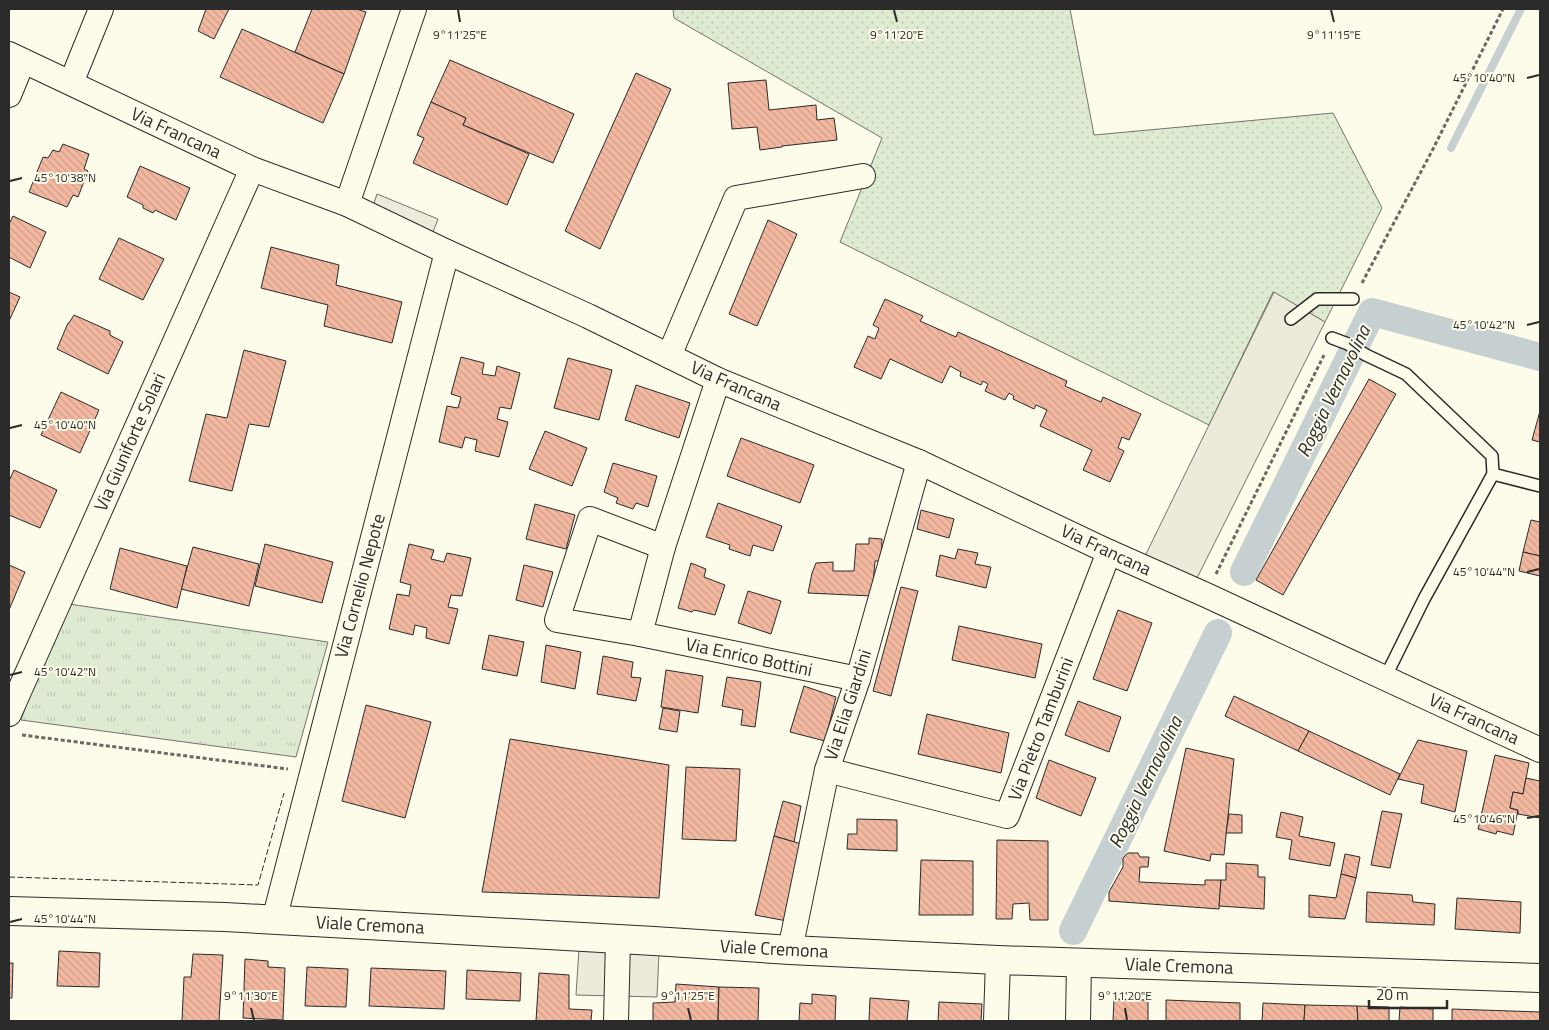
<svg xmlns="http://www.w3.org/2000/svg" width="1549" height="1030" font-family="'Titillium Web',sans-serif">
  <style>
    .grass { fill: url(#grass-dots); stroke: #74746e }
    .park { fill: url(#park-tufts); stroke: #74746e }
    .parking { fill: #eceadb; stroke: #74746e }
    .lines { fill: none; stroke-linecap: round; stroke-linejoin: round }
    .stream { stroke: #c7d0d0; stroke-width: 8 }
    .canal { stroke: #c7d0d0; stroke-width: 28 }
    .building { fill: url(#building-back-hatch); stroke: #2b2b2b }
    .lane-casing { stroke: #2b2b2b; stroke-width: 14 }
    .street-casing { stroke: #2b2b2b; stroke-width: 26 }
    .secondary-casing { stroke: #2b2b2b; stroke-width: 30 }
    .path { stroke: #6a6964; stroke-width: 3; stroke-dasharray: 4 2.5; stroke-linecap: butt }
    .lane { stroke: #fdfbea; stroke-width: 11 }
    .street { stroke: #fdfbea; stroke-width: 24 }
    .secondary { stroke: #fdfbea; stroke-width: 28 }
    .fence { stroke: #2b2b2b; stroke-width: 1; stroke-dasharray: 6 2.5; stroke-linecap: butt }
    .ticks { fill: none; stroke: #2b2b2b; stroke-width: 2 }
    .labels { text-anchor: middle; stroke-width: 4; stroke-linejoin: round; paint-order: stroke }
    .street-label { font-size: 18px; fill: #2b2b2b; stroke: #fdfbea }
    .water-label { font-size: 19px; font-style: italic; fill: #2b2b2b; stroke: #fdfbea }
    .ticks-label { font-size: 12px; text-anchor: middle; fill: #2b2b2b; stroke: #fdfbea; stroke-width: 4; stroke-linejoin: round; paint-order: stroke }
  </style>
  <defs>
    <pattern id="grass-dots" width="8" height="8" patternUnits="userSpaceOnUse" patternTransform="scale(1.25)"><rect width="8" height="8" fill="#deebd1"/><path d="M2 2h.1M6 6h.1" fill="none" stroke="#bfcab4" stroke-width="1.8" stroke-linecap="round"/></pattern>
    <pattern id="park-tufts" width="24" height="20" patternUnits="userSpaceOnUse" patternTransform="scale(1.25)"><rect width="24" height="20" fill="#deebd1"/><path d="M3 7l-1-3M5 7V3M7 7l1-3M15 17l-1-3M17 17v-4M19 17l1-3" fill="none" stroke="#bfcab4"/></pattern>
    <pattern id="building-back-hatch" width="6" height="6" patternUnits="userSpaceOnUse" patternTransform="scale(1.25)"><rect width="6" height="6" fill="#f2b8a0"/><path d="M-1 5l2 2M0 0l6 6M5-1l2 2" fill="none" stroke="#d09e8a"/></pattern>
  </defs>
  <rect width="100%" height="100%" fill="#fdfbea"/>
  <polygon class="grass" points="673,9 1070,9 1094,135 1333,113 1382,208 1325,322 1273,292 1209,425 840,242 882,138 674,18"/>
  <polygon class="park" points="62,603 328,642 296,757 21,720"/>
  <g class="parking">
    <polygon points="377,194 438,219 428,245 368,221"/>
    <polygon points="1274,292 1325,322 1196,580 1145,556"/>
    <polygon points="579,949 659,952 657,997 576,995"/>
  </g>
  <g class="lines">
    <polyline class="stream" points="1451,148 1521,9"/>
    <g class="canal">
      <polyline points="1244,572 1372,312 1540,357"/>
      <polyline points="1073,931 1218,633"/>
    </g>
  </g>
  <g class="building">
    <polygon points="206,9 229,9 214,39 198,31"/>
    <polygon points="312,9 356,9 366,12 344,74 295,52"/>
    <polygon points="242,29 344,74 323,123 220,77"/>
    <polygon points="450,60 574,114 553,163 463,125 466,118 431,102"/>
    <polygon points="636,73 671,89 600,249 565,231"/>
    <polygon points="766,80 769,110 816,105 817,120 834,118 837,140 782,146 782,147 760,150 757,127 732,129 728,83"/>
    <polygon points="431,102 466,118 463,125 529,154 507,205 413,163 424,138 417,135"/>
    <polygon points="63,144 89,154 84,169 88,171 78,197 73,195 67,207 29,192 43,157 48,158 53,150 59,152"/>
    <polygon points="140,166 190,188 176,220 155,210 153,213 143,208 143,205 127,197"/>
    <polygon points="13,216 46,232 30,268 9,257 9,224"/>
    <polygon points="768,220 797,234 757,326 729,314"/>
    <polygon points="119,238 164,259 143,300 99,279"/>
    <polygon points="271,247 339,265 336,285 402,302 392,343 324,326 328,305 261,288"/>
    <polygon points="9,292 20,297 9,321"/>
    <polygon points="885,299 923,316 920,321 956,337 958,332 1067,381 1065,386 1101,402 1103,397 1141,414 1129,440 1122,437 1118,448 1124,451 1110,482 1083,470 1092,450 1040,426 1047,410 1036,405 1034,409 1013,399 1014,396 1009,393 1005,400 985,391 988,384 983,381 981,385 960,376 961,372 950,366 942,383 890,359 881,379 854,367 868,336 875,339 879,328 873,325"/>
    <polygon points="74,315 110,331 110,335 123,342 108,374 57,349 68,323 69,323"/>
    <polygon points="244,350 286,361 269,427 249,424 232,491 189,481 206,414 227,418"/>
    <polygon points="461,357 484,363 482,374 495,376 497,366 520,373 511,409 500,407 497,419 508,422 499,457 475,451 477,440 465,437 462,448 439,442 447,406 458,408 461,397 451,394"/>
    <polygon points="568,358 612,370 599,420 554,408"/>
    <polygon points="1369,379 1396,394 1283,595 1256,580"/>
    <polygon points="636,385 690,403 679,438 625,420"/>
    <polygon points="61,392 99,410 80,453 41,435"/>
    <polygon points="1540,411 1540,442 1532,440"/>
    <polygon points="545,431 587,448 572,486 529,469"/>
    <polygon points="741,438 814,465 800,503 727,476"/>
    <polygon points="613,463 657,476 648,507 636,503 633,509 616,503 618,498 604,492"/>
    <polygon points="14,470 57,490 40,528 9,515 9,481"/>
    <polygon points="718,503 782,526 773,551 753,545 750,556 729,549 730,545 706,537"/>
    <polygon points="535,504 575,515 566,549 526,539"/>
    <polygon points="921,510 954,519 949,538 917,529"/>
    <polygon points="1531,520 1540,522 1540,556 1523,552"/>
    <polygon points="869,538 882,539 881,561 875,561 872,596 808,593 812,573 816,563 833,562 833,571 854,571 856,544 869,544"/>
    <polygon points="265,544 333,562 322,603 255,586"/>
    <polygon points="409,544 434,550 431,559 444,562 447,553 471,558 462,596 451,595 448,607 458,609 449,644 426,638 427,628 415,625 413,635 389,629 397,594 409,596 411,585 400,582"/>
    <polygon points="193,547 259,564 249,606 181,589"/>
    <polygon points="120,548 187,566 177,608 110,589"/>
    <polygon points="958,549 978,553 975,564 991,567 986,588 936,576 940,555 955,559"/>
    <polygon points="1523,552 1540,556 1540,576 1519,571"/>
    <polygon points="691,563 706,569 704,577 725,585 715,615 694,610 692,612 678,608"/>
    <polygon points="9,565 25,572 9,610"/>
    <polygon points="524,565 553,572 543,607 516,600"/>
    <polygon points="901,587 918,591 891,696 873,691"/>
    <polygon points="748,591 781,601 771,634 738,623"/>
    <polygon points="1118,610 1152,623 1127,691 1093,679"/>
    <polygon points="959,626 1042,644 1035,678 952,660"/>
    <polygon points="489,635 524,642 517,676 482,669"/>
    <polygon points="546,645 581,652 575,689 541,682"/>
    <polygon points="603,656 633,662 631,677 641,678 636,701 597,694"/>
    <polygon points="666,670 703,676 698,713 661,707"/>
    <polygon points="727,677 761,682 755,727 741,725 743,710 722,706"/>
    <polygon points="804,686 836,697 825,741 790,732"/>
    <polygon points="1234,696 1309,731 1298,751 1225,716"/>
    <polygon points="1078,701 1121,717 1109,752 1065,735"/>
    <polygon points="366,705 431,722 405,818 342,801"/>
    <polygon points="663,708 680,711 677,732 659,729"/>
    <polygon points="927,714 1009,733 1001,773 918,754"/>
    <polygon points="1309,731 1400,774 1390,795 1298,751"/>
    <polygon points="510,739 669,765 659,898 482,892"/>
    <polygon points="1418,740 1467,751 1455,812 1421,803 1424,785 1398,779"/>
    <polygon points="1186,748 1234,759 1224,855 1211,854 1210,861 1164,851"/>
    <polygon points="1495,755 1529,763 1523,794 1513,792 1510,808 1518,810 1513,835 1497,831 1496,834 1478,829"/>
    <polygon points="1049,760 1096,778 1081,816 1036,798"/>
    <polygon points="686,767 740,769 736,841 682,839"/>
    <polygon points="1526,778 1540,781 1540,818 1518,814 1518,810 1510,808 1513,792 1523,794"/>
    <polygon points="783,801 801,806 794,842 774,836"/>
    <polygon points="1382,811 1402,814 1390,868 1371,865"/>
    <polygon points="1281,812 1303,817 1299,836 1335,843 1330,866 1289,859 1292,840 1276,837"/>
    <polygon points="1229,814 1242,815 1242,833 1226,833"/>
    <polygon points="857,819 897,820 897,851 847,849 848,834 857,834"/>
    <polygon points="774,836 805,845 787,921 755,915"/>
    <polygon points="997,840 1048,841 1048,920 1030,920 1029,903 1013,904 1012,919 996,919"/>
    <polygon points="1128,853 1138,853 1140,857 1149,857 1148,867 1140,867 1139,882 1205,885 1205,880 1221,880 1219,909 1109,901 1109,892 1123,867 1123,858"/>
    <polygon points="1345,854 1360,857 1356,878 1341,874"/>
    <polygon points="921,860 973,861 973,915 919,915"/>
    <polygon points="1226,863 1258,865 1258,877 1265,877 1264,909 1219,906 1221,880 1226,880"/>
    <polygon points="1341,874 1356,878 1345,919 1309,917 1309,895 1336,898"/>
    <polygon points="1367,892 1412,895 1413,902 1435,904 1434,925 1366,922"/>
    <polygon points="1457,898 1521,902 1520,933 1455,929"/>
    <polygon points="59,951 100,953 99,987 57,986"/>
    <polygon points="193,954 223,955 219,1021 182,1021 184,977 191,977"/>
    <polygon points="245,959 268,961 268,967 285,968 283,1020 243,1018"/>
    <polygon points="9,963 13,963 12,998 9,998"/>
    <polygon points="307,967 348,969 346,1007 305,1006"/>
    <polygon points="371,968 446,971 444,1009 369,1006"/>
    <polygon points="467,970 521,973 520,1001 466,999"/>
    <polygon points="539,973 569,975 569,1009 592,1010 591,1021 536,1021"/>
    <polygon points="676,984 719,987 718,1021 653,1021 653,1003 675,1002"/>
    <polygon points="719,987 759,988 758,1021 718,1021"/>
    <polygon points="812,994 836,996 835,1021 799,1021 800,1003 812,1004"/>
    <polygon points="870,998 909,1001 907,1021 869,1021"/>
    <polygon points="1114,999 1148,1000 1148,1021 1113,1021"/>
    <polygon points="1166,1000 1240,1003 1240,1021 1166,1021"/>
    <polygon points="939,1002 982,1004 981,1021 938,1021"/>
    <polygon points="1263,1003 1305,1005 1304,1021 1262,1021"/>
    <polygon points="1305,1005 1357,1006 1358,1021 1304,1021"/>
    <polygon points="1357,1006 1389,1007 1389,1021 1358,1021"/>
    <polygon points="1400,1007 1433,1009 1433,1021 1399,1021"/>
    <polygon points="1452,1009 1540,1012 1540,1021 1452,1021"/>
  </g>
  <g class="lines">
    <g class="lane-casing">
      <g id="lane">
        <polyline points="1291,319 1317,299 1353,299"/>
        <polyline points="1332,338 1348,344 1366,355 1406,374 1492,456 1493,474 1424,599 1385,678"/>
        <polyline points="1493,474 1540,486"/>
      </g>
    </g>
    <g class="street-casing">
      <g id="street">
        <polyline points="9,54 252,169 347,204 447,252 588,316 718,380 919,462 1109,552 1206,595 1540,750"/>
        <polyline points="71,83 101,9"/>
        <polyline points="9,95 23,61"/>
        <polyline points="347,204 414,9"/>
        <polyline points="669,356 736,198 863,176"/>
        <polyline points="718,380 663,547 640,634 858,679"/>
        <polyline points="640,634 557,620 590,519 663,547"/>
        <polyline points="9,714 252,169"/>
        <polyline points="827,770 1007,816 1109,552"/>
        <polyline points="274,920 447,252"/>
        <polyline points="790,950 827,770 858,679 919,462"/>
        <polyline points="616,1021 618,940"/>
        <polyline points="996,1021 998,960"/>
        <polyline points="1078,1021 1079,964"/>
      </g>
    </g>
    <g class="secondary-casing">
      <polyline id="secondary" points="9,911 225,917 654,941 790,950 998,960 1540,978"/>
    </g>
    <g class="path">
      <polyline points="1362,283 1433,149 1503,9"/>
      <polyline points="1216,574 1324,355"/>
      <polyline points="22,735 288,769"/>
    </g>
    <use href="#lane" class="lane"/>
    <use href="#street" class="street"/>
    <use href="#secondary" class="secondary"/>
    <polyline class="fence" points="9,877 258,885 284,793"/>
  </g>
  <path class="ticks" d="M458,10L460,22M894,10L897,22M1331,10L1334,22M1527,78L1539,75M10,181L22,178M1527,325L1539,322M10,428L22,425M1527,572L1539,569M10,675L22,672M1527,818L1539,816M10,922L22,919M251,1008L254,1020M688,1008L691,1020M1125,1008L1127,1020"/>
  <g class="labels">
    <g class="street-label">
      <text transform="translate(176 133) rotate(25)" y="6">Via Francana</text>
      <text transform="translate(736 386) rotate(24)" y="6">Via Francana</text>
      <text transform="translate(130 442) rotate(-66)" y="6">Via Giuniforte Solari</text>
      <text transform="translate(1106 550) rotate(25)" y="6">Via Francana</text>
      <text transform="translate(360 586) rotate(-75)" y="6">Via Cornelio Nepote</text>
      <text transform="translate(749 657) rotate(12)" y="6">Via Enrico Bottini</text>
      <text transform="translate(848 705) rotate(-72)" y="6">Via Elia Giardini</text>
      <text transform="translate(1474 719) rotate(25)" y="6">Via Francana</text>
      <text transform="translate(1041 729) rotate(-69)" y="6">Via Pietro Tamburini</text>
      <text transform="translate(370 925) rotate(3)" y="6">Viale Cremona</text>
      <text transform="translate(774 949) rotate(3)" y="6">Viale Cremona</text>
      <text transform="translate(1179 966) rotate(2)" y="6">Viale Cremona</text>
    </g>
    <g class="water-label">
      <text transform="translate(1333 391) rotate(-64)" y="7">Roggia Vernavolina</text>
      <text transform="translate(1145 782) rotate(-64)" y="7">Roggia Vernavolina</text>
    </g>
  </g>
  <g class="ticks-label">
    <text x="460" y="39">9°11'25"E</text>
    <text x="897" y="39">9°11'20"E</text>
    <text x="1334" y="39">9°11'15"E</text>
    <text x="1484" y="82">45°10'40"N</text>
    <text x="65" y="182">45°10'38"N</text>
    <text x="1484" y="329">45°10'42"N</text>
    <text x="65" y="429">45°10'40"N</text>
    <text x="1484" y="576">45°10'44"N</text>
    <text x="65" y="676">45°10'42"N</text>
    <text x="1484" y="823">45°10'46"N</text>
    <text x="65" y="923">45°10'44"N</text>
    <text x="251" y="1000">9°11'30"E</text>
    <text x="688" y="1000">9°11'25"E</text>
    <text x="1125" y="1000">9°11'20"E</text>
  </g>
  <rect width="1549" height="1030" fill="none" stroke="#2b2b2b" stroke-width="20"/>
  <path d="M1369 1000v8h78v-8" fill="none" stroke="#2b2b2b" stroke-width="2.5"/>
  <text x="1376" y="1000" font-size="15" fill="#2b2b2b" stroke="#fdfbea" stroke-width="4" paint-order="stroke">20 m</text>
</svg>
